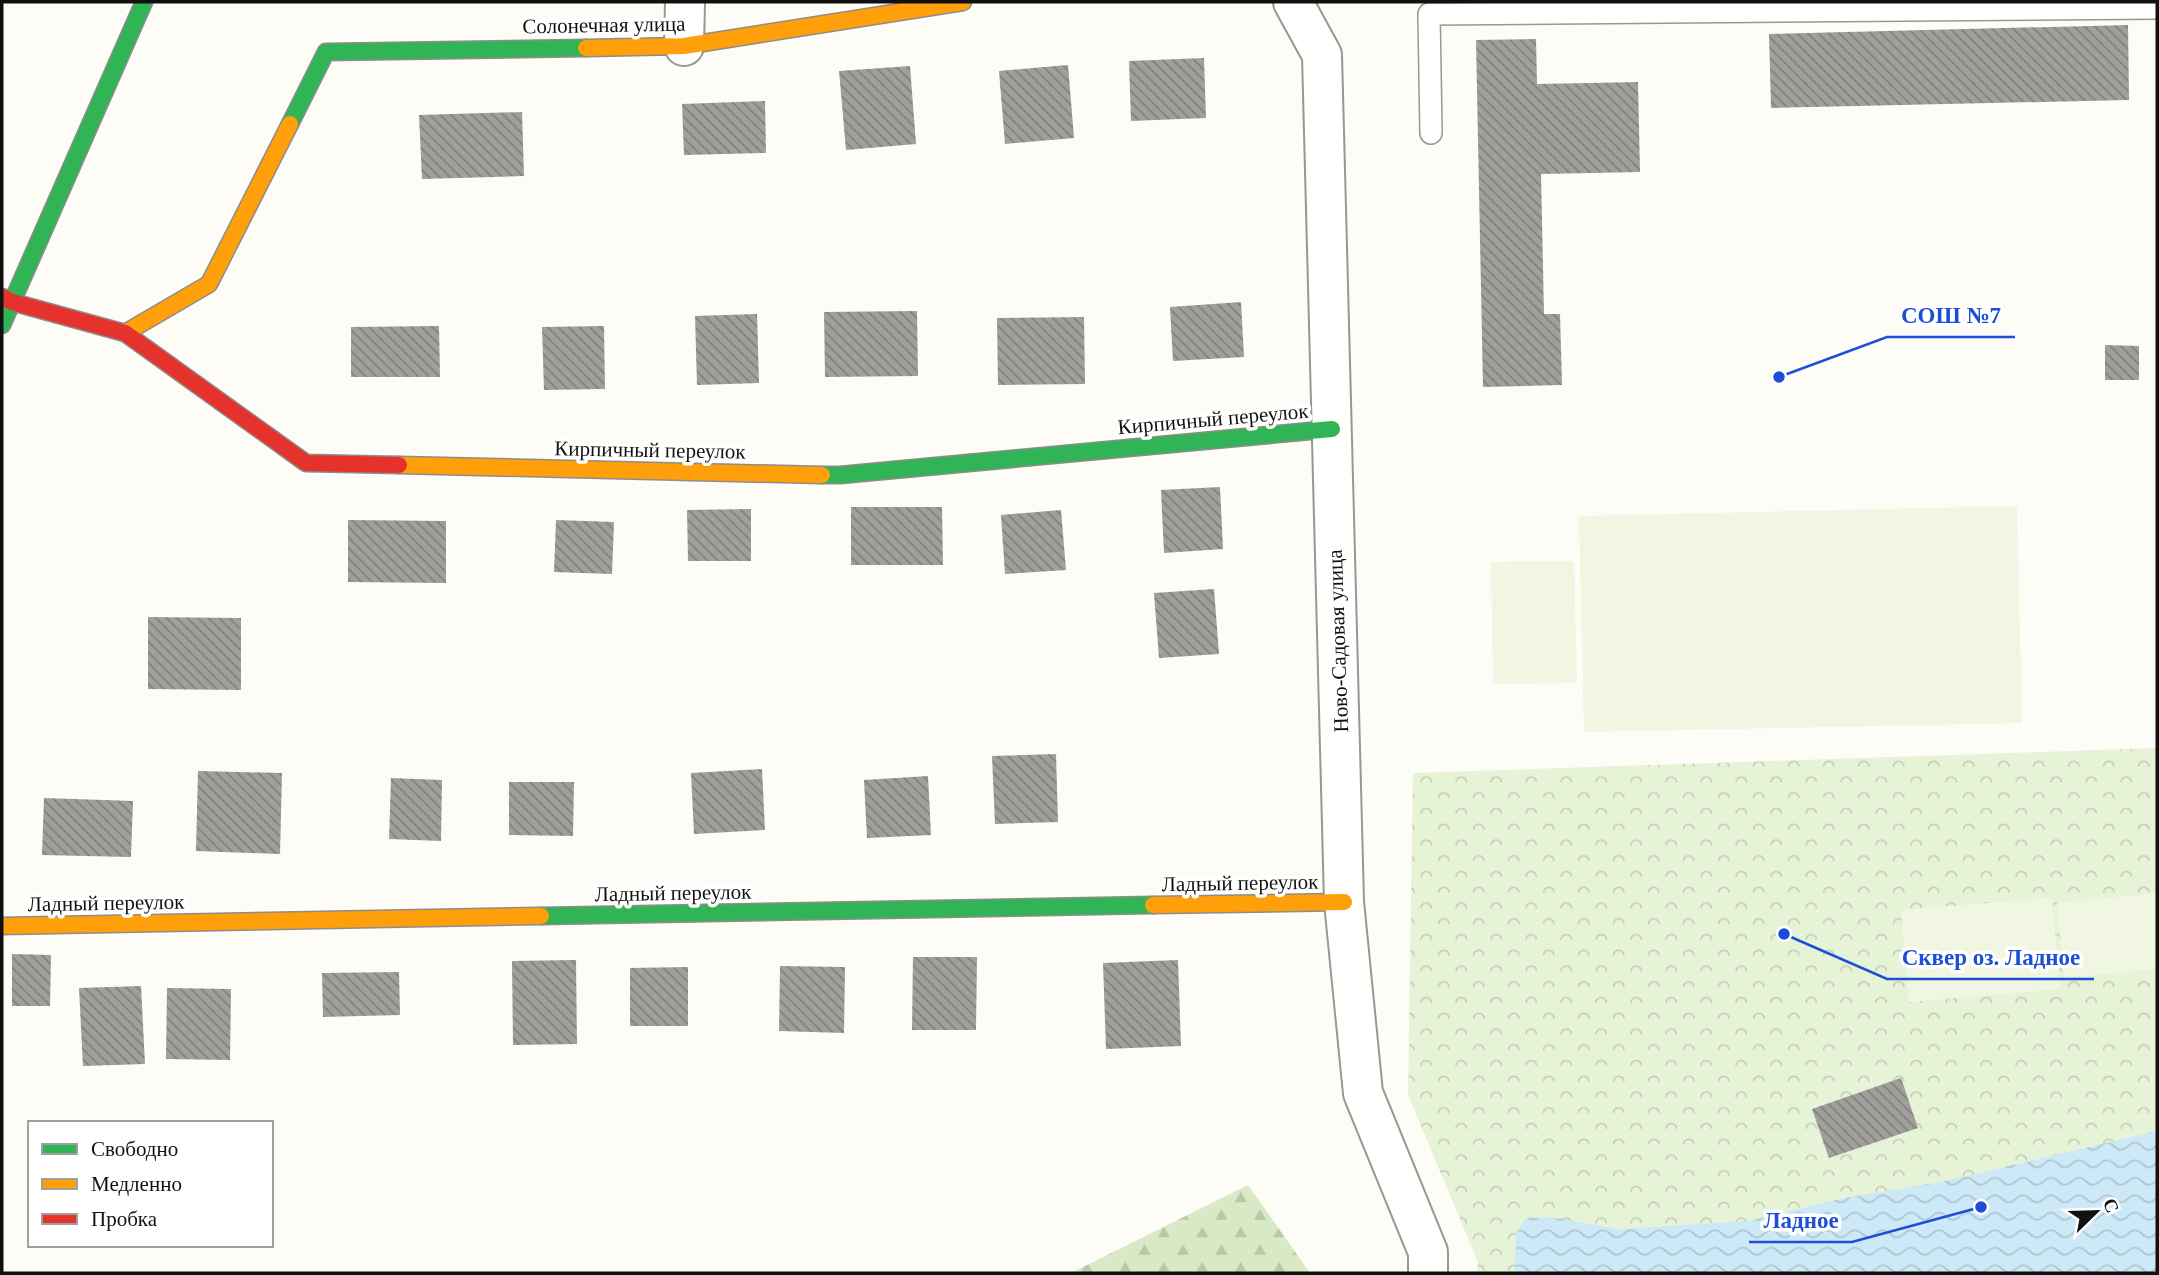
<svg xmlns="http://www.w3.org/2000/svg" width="2159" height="1275" font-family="Georgia,serif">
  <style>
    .forest { fill: url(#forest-firs) }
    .park { fill: url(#park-crowns) }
    .pitch { fill: #f0f6e1 }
    .water { fill: url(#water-waves) }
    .building { fill: url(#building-back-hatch) }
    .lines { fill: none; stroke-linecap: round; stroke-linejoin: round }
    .lane-casing { stroke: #979795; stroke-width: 24 }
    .street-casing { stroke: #979795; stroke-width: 42 }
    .fast-casing { stroke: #8e8d8b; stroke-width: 19 }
    .slow-casing { stroke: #8e8d8b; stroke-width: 19 }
    .jam-casing { stroke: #8e8d8b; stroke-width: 19 }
    .lane { stroke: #fffffe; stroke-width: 21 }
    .street { stroke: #fffffe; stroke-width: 38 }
    .fast { stroke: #30b455; stroke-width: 16 }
    .slow { stroke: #ff9f0a; stroke-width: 16 }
    .jam { stroke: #e5322d; stroke-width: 16 }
    .labels { text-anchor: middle; stroke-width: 7; stroke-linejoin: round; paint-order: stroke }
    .street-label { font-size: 21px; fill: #111; stroke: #fff }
    .leader { fill: none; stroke: #1d4ed8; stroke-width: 2.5 }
    .callout-dot { fill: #1d4ed8; stroke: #fff; stroke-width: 2.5 }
    .callout-label { font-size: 23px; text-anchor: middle; font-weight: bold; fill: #1d4ed8; stroke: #fff; stroke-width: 7; stroke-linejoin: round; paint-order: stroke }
  </style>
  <defs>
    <pattern id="forest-firs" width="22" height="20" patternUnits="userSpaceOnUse" patternTransform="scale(1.75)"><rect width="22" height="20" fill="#d8eac5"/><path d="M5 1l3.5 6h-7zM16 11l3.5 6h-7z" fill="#b8c8a8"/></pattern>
    <pattern id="park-crowns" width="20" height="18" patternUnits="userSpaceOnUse" patternTransform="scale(1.75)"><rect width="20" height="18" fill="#e7f3d7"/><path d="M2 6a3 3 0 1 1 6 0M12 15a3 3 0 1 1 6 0" fill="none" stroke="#c5cfb8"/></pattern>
    <pattern id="water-waves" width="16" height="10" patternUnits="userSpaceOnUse" patternTransform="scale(1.75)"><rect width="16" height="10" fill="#cde8f7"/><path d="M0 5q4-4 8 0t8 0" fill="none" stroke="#afc6d3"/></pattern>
    <pattern id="building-back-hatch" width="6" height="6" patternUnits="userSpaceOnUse" patternTransform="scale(1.75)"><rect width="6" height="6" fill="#a19f9c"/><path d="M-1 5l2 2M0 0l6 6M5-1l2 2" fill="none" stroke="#82807e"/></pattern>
  </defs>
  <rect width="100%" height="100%" fill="#fdfcf7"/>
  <polygon class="forest" points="1248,1185 1310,1273 1071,1273"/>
  <polygon class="park" points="2157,748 2157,1273 1477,1273 1478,1262 1408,1095 1413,773"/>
  <g class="pitch">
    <polygon points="2017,506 2022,723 1584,732 1579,516"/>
    <polygon points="1574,561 1577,683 1493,684 1491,562"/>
    <polygon points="2157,893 2157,969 2064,978 2057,903"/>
    <polygon points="2052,898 2060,989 1909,1002 1901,910"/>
  </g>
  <polygon class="water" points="2157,1131 2157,1273 1515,1273 1516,1234 1525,1219 1549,1217 1619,1229 1749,1221 1845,1198 1941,1182"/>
  <g class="building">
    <polygon points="2128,25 2129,100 1771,108 1769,34"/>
    <polygon points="1536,39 1537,84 1638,82 1640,172 1541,174 1544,314 1560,314 1562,385 1483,387 1476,40"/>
    <polygon points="1204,58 1206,118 1131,121 1129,61"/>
    <polygon points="1068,65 1074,138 1005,144 999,71"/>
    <polygon points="910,66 916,144 846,150 839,71"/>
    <polygon points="765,101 766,153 684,155 682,104"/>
    <polygon points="522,112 524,176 422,179 419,115"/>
    <polygon points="1241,302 1244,357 1173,361 1170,307"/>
    <polygon points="917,311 918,376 825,377 824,312"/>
    <polygon points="757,314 759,383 697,385 695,316"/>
    <polygon points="1084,317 1085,384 998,385 997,318"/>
    <polygon points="439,326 440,377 351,377 351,327"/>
    <polygon points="604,326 605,389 544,390 542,327"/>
    <polygon points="2105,345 2139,346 2139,380 2105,380"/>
    <polygon points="1220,487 1223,549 1164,553 1161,490"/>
    <polygon points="851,507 942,507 943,565 851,565"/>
    <polygon points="751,509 751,561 688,561 687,510"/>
    <polygon points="1061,510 1066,570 1005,574 1001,515"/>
    <polygon points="348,520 446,521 446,583 348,582"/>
    <polygon points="556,520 614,522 612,574 554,572"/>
    <polygon points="1214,589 1219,654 1159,658 1154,593"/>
    <polygon points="148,617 241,618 241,690 148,689"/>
    <polygon points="1056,754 1058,822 995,824 992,756"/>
    <polygon points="762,769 765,830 694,834 691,773"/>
    <polygon points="198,771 282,773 280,854 196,851"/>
    <polygon points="928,776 931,835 867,838 864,780"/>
    <polygon points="391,778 442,780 441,841 389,839"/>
    <polygon points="509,782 574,782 573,836 509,835"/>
    <polygon points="44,798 133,801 131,857 42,855"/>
    <polygon points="12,954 51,955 50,1006 12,1006"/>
    <polygon points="913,957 977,957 976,1030 912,1030"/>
    <polygon points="576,960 577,1044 513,1045 512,961"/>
    <polygon points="1178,960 1181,1046 1106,1049 1103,963"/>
    <polygon points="780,966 845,967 844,1033 779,1031"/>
    <polygon points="688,967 688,1026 630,1026 630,968"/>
    <polygon points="399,972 400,1015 323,1017 322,973"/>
    <polygon points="141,986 145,1064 83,1066 79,988"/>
    <polygon points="167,988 231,989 230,1060 166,1059"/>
    <polygon points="1901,1078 1918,1128 1829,1158 1812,1109"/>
  </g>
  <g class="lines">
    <g class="lane-casing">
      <polyline id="lane" points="1431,133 1429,14 2157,8"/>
    </g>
    <g class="street-casing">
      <g id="street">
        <polyline points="1293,2 1322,55 1344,902 1363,1093 1428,1252 1428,1273"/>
        <polyline points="684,46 685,2"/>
      </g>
    </g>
    <g class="fast-casing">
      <g id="fast">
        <polyline points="290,124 326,52 586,48"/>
        <polyline points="2,325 144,2"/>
        <polyline points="822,475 840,475 1332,429"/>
        <polyline points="541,916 1153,905"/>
      </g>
    </g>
    <g class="slow-casing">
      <g id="slow">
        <polyline points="586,48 684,46 963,2"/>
        <polyline points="125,333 209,284 290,124"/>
        <polyline points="399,465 822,475"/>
        <polyline points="1153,905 1344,902"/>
        <polyline points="2,926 541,916"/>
      </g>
    </g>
    <g class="jam-casing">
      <polyline id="jam" points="2,297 12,302 125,333 306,463 399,465"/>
    </g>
    <use href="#lane" class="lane"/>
    <use href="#street" class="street"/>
    <use href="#fast" class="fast"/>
    <use href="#slow" class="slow"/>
    <use href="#jam" class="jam"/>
  </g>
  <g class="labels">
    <g class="street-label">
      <text transform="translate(604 25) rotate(-1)" y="7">Солонечная улица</text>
      <text transform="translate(1213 419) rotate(-5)" y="7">Кирпичный переулок</text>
      <text transform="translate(650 450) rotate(1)" y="7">Кирпичный переулок</text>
      <text transform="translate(1338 641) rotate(-92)" y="7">Ново-Садовая улица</text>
      <text transform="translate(1240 883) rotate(-1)" y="7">Ладный переулок</text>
      <text transform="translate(673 893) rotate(-1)" y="7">Ладный переулок</text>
      <text transform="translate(106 903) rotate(-1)" y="7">Ладный переулок</text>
    </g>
  </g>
  <path class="leader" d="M1779 377L1887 337H2015M1784 934L1887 979H2094M1981 1207L1852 1242H1749"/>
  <g class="callout-dot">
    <circle cx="1779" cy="377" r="7"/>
    <circle cx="1784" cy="934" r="7"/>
    <circle cx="1981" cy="1207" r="7"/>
  </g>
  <g class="callout-label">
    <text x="1951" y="323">СОШ №7</text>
    <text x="1991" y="965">Сквер оз. Ладное</text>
    <text x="1801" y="1228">Ладное</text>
  </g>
  <rect width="2159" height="1275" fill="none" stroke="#111111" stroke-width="7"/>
  <rect x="28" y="1121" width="245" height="126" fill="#ffffff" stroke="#a0a0a0" stroke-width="2"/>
  <rect x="42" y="1144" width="35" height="10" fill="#30b455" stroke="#a0a0a0" stroke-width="2"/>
  <text x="91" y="1156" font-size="21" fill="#111111">Свободно</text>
  <rect x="42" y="1179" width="35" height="10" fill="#ff9f0a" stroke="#a0a0a0" stroke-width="2"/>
  <text x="91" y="1191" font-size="21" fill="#111111">Медленно</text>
  <rect x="42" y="1214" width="35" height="10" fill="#e5322d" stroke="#a0a0a0" stroke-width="2"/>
  <text x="91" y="1226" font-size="21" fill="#111111">Пробка</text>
  <g transform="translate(2096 1212) rotate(67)" stroke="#ffffff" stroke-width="5" paint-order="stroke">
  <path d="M0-5L12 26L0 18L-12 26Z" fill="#111111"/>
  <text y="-10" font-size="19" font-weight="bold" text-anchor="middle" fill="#111111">С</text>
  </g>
</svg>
